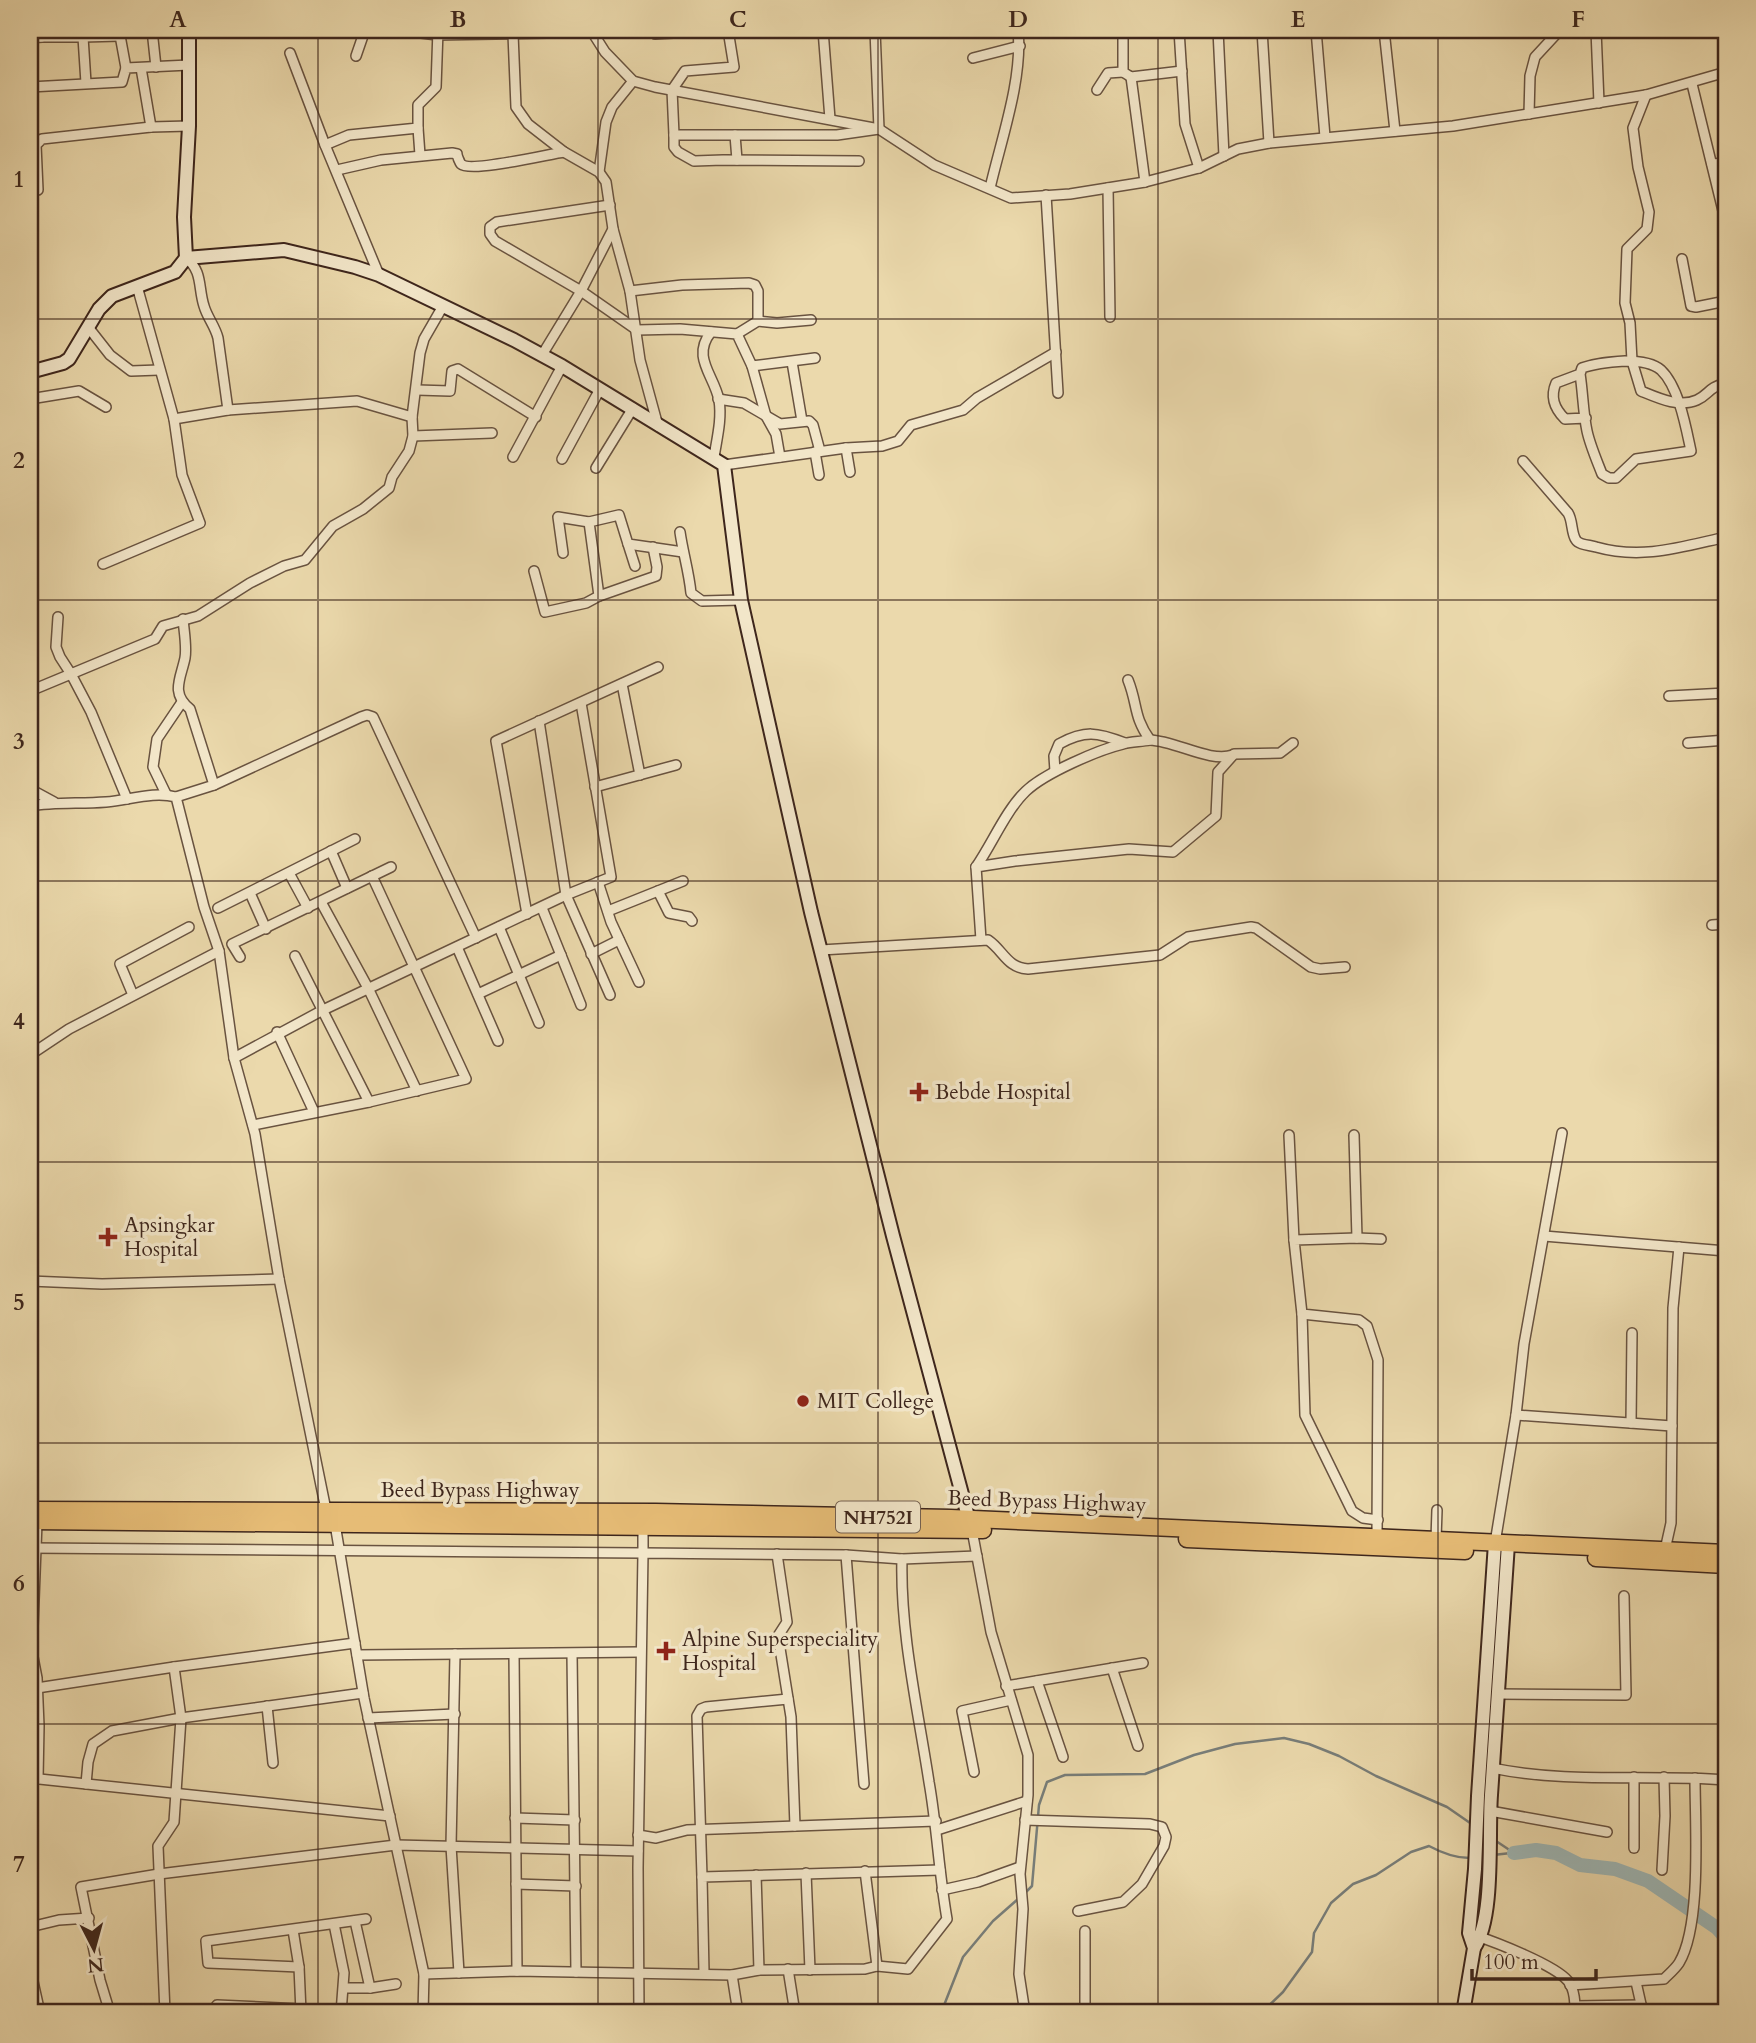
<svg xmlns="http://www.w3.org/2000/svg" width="1756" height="2043" font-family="Cardo,serif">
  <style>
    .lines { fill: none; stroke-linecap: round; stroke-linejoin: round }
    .stream { stroke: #787d78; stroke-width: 2.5 }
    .river { stroke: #9eb7b6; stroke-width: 14 }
    .street-casing { stroke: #695340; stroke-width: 12 }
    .secondary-casing { stroke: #3e261c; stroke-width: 16 }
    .highway-casing { stroke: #3e261c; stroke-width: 19 }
    .street { stroke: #f2e6c9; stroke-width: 9 }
    .secondary { stroke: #f2e6c9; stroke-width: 12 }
    .highway { stroke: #e6bc76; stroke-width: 16 }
    .grid { fill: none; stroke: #3e261c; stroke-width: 2; stroke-opacity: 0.55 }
    .poi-dot { fill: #8f2418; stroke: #f2e6c9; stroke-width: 2.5 }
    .labels { text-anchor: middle; stroke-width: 7; stroke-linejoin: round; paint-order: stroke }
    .shield { fill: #f2e6c9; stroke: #746050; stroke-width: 2 }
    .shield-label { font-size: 19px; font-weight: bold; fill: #3e261c }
    .poi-label { font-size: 21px; fill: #3e261c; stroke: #f2e6c9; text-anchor: start }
    .street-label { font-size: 21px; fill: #3e261c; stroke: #f2e6c9 }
    .neatline { fill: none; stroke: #3e261c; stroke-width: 2.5 }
    .grid-label { font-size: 23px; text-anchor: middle; font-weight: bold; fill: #3e261c }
  </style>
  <rect width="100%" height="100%" fill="#ebd9ac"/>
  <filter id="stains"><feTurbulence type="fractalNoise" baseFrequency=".00286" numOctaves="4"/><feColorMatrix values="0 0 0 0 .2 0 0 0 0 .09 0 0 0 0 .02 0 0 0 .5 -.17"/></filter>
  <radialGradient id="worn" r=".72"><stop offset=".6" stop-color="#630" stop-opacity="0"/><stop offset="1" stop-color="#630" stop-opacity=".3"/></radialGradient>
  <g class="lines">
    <g class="stream">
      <polyline points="1493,1839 1514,1853"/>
      <polyline points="1493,1855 1511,1853"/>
      <polyline points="1026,1892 1032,1886 1039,1805 1047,1782 1065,1775 1145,1774 1194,1755 1235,1744 1284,1738 1309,1744 1339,1756 1376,1776 1447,1807 1473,1825"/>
      <polyline points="941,2013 963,1957 993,1921 1018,1899"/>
      <path d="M1261,2013L1283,1992L1312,1952L1314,1933L1331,1903L1353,1884L1376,1875L1411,1852L1429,1846C1442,1853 1457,1859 1473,1858"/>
    </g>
    <polyline class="river" points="1514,1853 1536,1850 1556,1853 1580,1865 1615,1869 1648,1881 1717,1928 1726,1938"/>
    <g class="street-casing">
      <g id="street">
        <polyline points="41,30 42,37 83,37 86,83"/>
        <polyline points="119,30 126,68"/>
        <polyline points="152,30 156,67"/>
        <polyline points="397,30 437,35 547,33 556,30"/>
        <polyline points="591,30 605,52 633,81 655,87 879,129 934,165 1011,198 1070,194 1145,182 1199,168 1238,149 1269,143 1453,126 1646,95 1726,72"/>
        <polyline points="728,30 734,67 685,71 672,90 674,135 837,135 879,129 875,30"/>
        <polyline points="823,30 830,119"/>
        <polyline points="1123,30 1123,72 1131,77 1182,71"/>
        <polyline points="1179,30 1185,124 1199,168"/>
        <polyline points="1218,30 1224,156"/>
        <polyline points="1262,30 1269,143"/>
        <polyline points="1316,30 1325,137"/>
        <polyline points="1384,30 1395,131"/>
        <polyline points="1596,30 1599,103"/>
        <polyline points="513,34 516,107 528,124 564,152 599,172 606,182 613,229 630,291 640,360 658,426"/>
        <polyline points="655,34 728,30"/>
        <polyline points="83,37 120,36"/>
        <polyline points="30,38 42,37"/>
        <polyline points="290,53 325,145 379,275"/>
        <polyline points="356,56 365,30"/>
        <polyline points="973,58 1020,46"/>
        <polyline points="141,68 151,127"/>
        <polyline points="1131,77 1145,182"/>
        <polyline points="1692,84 1726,223"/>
        <polyline points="30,87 122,82 126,68 189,65"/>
        <polyline points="1097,90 1108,73 1123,72"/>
        <path d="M1646,95L1633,128L1638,167L1649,212L1647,229L1627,249L1625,303L1630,323L1632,361L1641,391C1658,398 1679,408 1697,400C1710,394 1707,388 1726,383"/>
        <polyline points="1529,114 1530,76 1535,57 1560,30"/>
        <polyline points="418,128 420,155"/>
        <polyline points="674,135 674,147 678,152 694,161 723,160 859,161"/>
        <polyline points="735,135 737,160"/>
        <polyline points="325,145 349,135 418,128 418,105 436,87 438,30"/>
        <polyline points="1712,164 1726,163"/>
        <path d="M337,170L381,160L452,153L457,154C457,156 460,163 461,164C470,173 549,154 564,152"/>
        <polyline points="599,172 606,122 612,107 633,81"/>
        <path d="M990,188C1001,140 1023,79 1018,30"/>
        <polyline points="1108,188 1110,317"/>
        <polyline points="38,190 36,145 42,139 151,127 189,126"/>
        <polyline points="1046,195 1058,393"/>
        <polyline points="610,205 497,222 490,227 490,234 495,241 581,291 637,330 680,329 737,334 752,366 766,416 776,434 780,457"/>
        <path d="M186,258C203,271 198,288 204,306C207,317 215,326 218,338L228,410"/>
        <polyline points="1682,259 1691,306 1696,307 1726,301"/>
        <polyline points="630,291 682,285 749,283 755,285 758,291 758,321"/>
        <polyline points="88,327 110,355 131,371 159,370"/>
        <path d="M711,332C691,357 714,375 719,400C722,419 717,438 714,457"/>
        <polyline points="737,334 758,321 777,323 811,320"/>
        <polyline points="542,355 581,291 613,229"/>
        <polyline points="792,362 802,421"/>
        <polyline points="752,366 815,358"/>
        <path d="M1580,374C1583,393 1583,412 1587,431C1590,445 1597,461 1602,474L1609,478H1616L1636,459L1691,451C1686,428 1679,387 1661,370C1652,362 1637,361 1625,361C1610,362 1596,363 1582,368L1580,374L1556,383C1550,397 1554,408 1565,419L1586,418"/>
        <polyline points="417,390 450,391 452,371 458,369 536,417"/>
        <polyline points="30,399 79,391 106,407"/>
        <polyline points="718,399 744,403 780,424 809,421 813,425 820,451"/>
        <polyline points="174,419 228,410 357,401 412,417"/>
        <polyline points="413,436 492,433"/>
        <polyline points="846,448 850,472"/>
        <polyline points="815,452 819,475"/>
        <polyline points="513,457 562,366"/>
        <polyline points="562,459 600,389"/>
        <path d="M1523,461L1568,513C1573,521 1571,533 1576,540C1579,545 1590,545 1596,547C1642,560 1681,547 1726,537"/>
        <polyline points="724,465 846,448 882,446 898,441 911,425 963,410 977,398 1056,352"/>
        <polyline points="596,468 633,408"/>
        <path d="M680,532C683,553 689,572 691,593L702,601L741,600"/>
        <polyline points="628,544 635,566"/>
        <polyline points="563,553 558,517 589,522"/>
        <polyline points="103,564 200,523 182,475 174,419 137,286"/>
        <polyline points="534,571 545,612 586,603 599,596 589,522 619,515 628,544 683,552"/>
        <polyline points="599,596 656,576 657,567 653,547"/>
        <polyline points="58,617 56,647 60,657 71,674 91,712 127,799"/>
        <polyline points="622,684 640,775"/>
        <polyline points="30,691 155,639 163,626 198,616 250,583 284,566 305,560 333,526 363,509 389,488 392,477 409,451 413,436 412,417 420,353 424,339 443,306"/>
        <polyline points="1669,696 1726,693"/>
        <polyline points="539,721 566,895 610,995"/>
        <path d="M1150,740C1176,741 1210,763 1233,755"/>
        <polyline points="1688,743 1726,740"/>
        <path d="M1055,771L1054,756L1059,744C1085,730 1097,732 1125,743"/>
        <polyline points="214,785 361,717 367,715 373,717 476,938"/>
        <polyline points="595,787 676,765"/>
        <polyline points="30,789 54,802"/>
        <polyline points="166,794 153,767 157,739 182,702"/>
        <path d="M176,797L214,785L190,709C170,693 181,678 185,658C187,647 184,631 183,619"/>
        <path d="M30,806C55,802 80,804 106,802C130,800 153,791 176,797L204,907L219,951L234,1058L255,1134L279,1279L326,1510"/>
        <polyline points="331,851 347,888"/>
        <path d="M976,867C992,844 1006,810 1026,791C1045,773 1098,750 1123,744C1131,741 1141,742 1150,740C1133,716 1138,705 1128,680"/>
        <polyline points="289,873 308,908"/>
        <polyline points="598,882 611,922 639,982"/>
        <polyline points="658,891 669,913 689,917 692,921"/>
        <polyline points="250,893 266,929"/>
        <polyline points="321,902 368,988 417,1091"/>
        <polyline points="218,908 355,839"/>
        <polyline points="542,908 581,1005"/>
        <polyline points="608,911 683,881"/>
        <polyline points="527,914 496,741 658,667"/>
        <polyline points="1712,925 1726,924"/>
        <polyline points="499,927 539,1023"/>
        <polyline points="981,940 976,867 1015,861 1129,849 1173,852 1216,816 1218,772 1234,754 1280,753 1293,743"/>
        <polyline points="457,947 498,1041"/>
        <path d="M821,950L988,940C1003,950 1007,968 1028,969L1160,955L1188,937L1251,927L1256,928L1311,967L1320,969L1345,967"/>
        <polyline points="591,954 619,940"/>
        <polyline points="295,956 369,1102"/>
        <polyline points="240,957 232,944 236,942 391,867"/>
        <polyline points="478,994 561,955"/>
        <polyline points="133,995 120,964 189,927"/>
        <polyline points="277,1032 314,1112"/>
        <polyline points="30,1055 69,1029 219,951"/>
        <polyline points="234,1058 323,1010 566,895 611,877 581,703"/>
        <polyline points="253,1125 369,1102 466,1079 372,876"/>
        <polyline points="1289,1135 1294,1240"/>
        <polyline points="1354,1135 1357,1238"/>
        <polyline points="1544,1236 1726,1251"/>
        <polyline points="30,1281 102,1284 279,1279"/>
        <polyline points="1302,1314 1305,1415 1352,1511 1363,1518 1378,1520"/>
        <polyline points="1516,1415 1672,1426"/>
        <polyline points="1631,1423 1632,1333"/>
        <polyline points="37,1522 32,1652 37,1678 39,1726 38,1779"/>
        <polyline points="335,1524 364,1698 424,1974 423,2013"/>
        <polyline points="972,1530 991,1632 1028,1755 1028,1795 1020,1874 1023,1909 1019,1974 1025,2013"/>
        <polyline points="1377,1536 1378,1360 1367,1326 1359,1320 1302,1314 1294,1240 1357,1238 1381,1239"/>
        <polyline points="1436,1539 1437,1510"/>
        <polyline points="1495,1543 1516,1415 1524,1344 1562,1133"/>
        <polyline points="30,1548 643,1553 643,1524"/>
        <polyline points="1665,1550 1671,1523 1673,1308 1679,1247"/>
        <polyline points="777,1554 787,1622 778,1636 791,1717 795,1826"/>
        <polyline points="846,1555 864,1784"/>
        <polyline points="455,1654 451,1846 459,1973"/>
        <polyline points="514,1654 517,1971"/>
        <polyline points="572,1654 576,1972"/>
        <polyline points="357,1655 640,1652"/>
        <polyline points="1112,1668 1138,1746"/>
        <polyline points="1037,1681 1063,1757"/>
        <polyline points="1006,1686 1143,1663"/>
        <polyline points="37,1688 174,1667 355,1643"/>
        <polyline points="1497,1694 1626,1695 1624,1596"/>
        <polyline points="267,1706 273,1763"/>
        <polyline points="368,1718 455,1714"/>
        <path d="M1492,1768C1569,1784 1648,1774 1726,1780"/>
        <polyline points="974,1772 962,1711 1011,1700"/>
        <polyline points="1634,1777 1634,1848"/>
        <polyline points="30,1778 390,1816"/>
        <polyline points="86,1784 88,1762 93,1744 112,1731 181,1718 363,1693"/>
        <polyline points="1490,1811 1607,1832"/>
        <polyline points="515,1818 575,1820"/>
        <polyline points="1025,1820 1150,1824 1162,1827 1166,1837 1164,1846 1142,1884 1123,1902 1078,1911"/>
        <polyline points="937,1830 1027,1801"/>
        <polyline points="638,1835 656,1838 687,1830 936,1821"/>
        <polyline points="1662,1870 1665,1816 1664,1777"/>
        <polyline points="865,1871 877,1966"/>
        <polyline points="806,1873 810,1970"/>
        <polyline points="756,1875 759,1970"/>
        <polyline points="702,1877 697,1716 701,1709 706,1707 788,1699"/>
        <polyline points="516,1884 576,1886"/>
        <polyline points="942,1890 978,1882 1020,1867"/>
        <polyline points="355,1921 370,1988"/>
        <polyline points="334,1924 344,1973 341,2013"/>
        <polyline points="30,1927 59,1920 89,1918"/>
        <polyline points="293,1930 299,1967 301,2012"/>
        <path d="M1474,1935C1495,1942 1555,1965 1568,1981C1575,1990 1575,2003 1575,2013"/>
        <polyline points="299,1967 208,1963 206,1941 366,1919"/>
        <polyline points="30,1968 40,2013"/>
        <polyline points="788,1969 795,2013"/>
        <polyline points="704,1973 702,1877 940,1870"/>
        <path d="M424,1974L517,1971L732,1975L759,1970L865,1969L877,1966L908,1969L947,1919C939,1874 937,1827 929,1782C918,1710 900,1632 902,1559"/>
        <polyline points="732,1975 738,2013"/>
        <polyline points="1636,1982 1643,2013"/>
        <path d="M1570,1985L1664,1979C1669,1974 1675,1969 1679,1963C1702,1925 1695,1824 1695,1778"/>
        <polyline points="344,1988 370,1988 396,1984"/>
        <polyline points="1575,2006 1641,2005"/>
        <polyline points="110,2013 100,1980 81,1887 159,1874 396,1845 638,1851"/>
        <polyline points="165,2013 158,1846 174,1822 181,1718 174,1667"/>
        <polyline points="211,2013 217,2005 302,2009"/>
        <polyline points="639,2013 638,1868 643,1553 846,1555 902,1559 977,1556"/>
        <polyline points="1085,2013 1085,1931"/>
      </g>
    </g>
    <g class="secondary-casing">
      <g id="secondary">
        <polyline points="186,258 184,217 189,126 189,30"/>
        <polyline points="30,372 63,363 69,359 99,309 112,296 175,272 186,258 284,250 355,267 379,275 514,340 562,366 724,465 741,600 811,912 893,1236 970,1524"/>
        <path d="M1474,1948C1495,1918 1488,1834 1491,1795C1496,1712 1502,1628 1508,1544"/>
        <polyline points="1463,2013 1474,1948 1469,1933 1475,1869 1478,1796 1495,1543"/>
      </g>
    </g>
    <g class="highway-casing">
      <g id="highway">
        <polyline points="30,1510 656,1512 951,1518 1726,1553"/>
        <polyline points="30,1521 983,1530"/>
        <polyline points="1187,1539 1465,1551"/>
        <polyline points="1596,1558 1726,1565"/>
      </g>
    </g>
    <use href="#street" class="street"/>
    <use href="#secondary" class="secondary"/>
    <use href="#highway" class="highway"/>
  </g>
  <path class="grid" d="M318,30V2013M598,30V2013M878,30V2013M1158,30V2013M1438,30V2013M30,319H1726M30,600H1726M30,881H1726M30,1162H1726M30,1443H1726M30,1724H1726"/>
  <g class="poi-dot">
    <path d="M915.5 1081.5h7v7h7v7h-7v7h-7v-7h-7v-7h7z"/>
    <path d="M104.5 1226.5h7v7h7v7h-7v7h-7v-7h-7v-7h7z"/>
    <circle cx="803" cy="1401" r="7"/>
    <path d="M662.5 1640.5h7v7h7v7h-7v7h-7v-7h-7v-7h7z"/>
  </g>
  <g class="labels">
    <rect class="shield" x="836" y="1501.5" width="84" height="31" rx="5"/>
    <g class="shield-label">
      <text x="878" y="1524">NH752I</text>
    </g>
    <g class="poi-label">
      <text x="935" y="1099">Bebde Hospital</text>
      <text x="124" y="1232">Apsingkar<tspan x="124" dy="24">Hospital</tspan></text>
      <text x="817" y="1408">MIT College</text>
      <text x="682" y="1646">Alpine Superspeciality<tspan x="682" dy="24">Hospital</tspan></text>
    </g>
    <g class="street-label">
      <text x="480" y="1497">Beed Bypass Highway</text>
      <text transform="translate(1047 1501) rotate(2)" y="7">Beed Bypass Highway</text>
    </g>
  </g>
  <rect width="1756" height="2043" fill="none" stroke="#ebd9ac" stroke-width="77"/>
  <g transform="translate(94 1949) rotate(174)" stroke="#f2e6c9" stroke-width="5" paint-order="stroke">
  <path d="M0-5L12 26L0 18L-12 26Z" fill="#3e261c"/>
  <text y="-10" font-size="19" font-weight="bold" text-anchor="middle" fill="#3e261c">N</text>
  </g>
  <path d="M1472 1969v10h124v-10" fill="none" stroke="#3e261c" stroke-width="3.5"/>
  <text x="1483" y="1969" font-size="21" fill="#3e261c" stroke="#f2e6c9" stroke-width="5" paint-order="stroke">100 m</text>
  <rect x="38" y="38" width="1680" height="1966" class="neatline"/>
  <g class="grid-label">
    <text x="178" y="27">A</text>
    <text x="458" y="27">B</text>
    <text x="738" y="27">C</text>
    <text x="1018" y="27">D</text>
    <text x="1298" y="27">E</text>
    <text x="1578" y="27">F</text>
    <text x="19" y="187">1</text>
    <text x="19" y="468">2</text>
    <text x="19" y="749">3</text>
    <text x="19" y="1029">4</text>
    <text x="19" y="1310">5</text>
    <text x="19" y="1591">6</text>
    <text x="19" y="1872">7</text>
  </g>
  <rect width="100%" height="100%" filter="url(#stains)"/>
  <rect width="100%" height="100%" fill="url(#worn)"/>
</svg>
